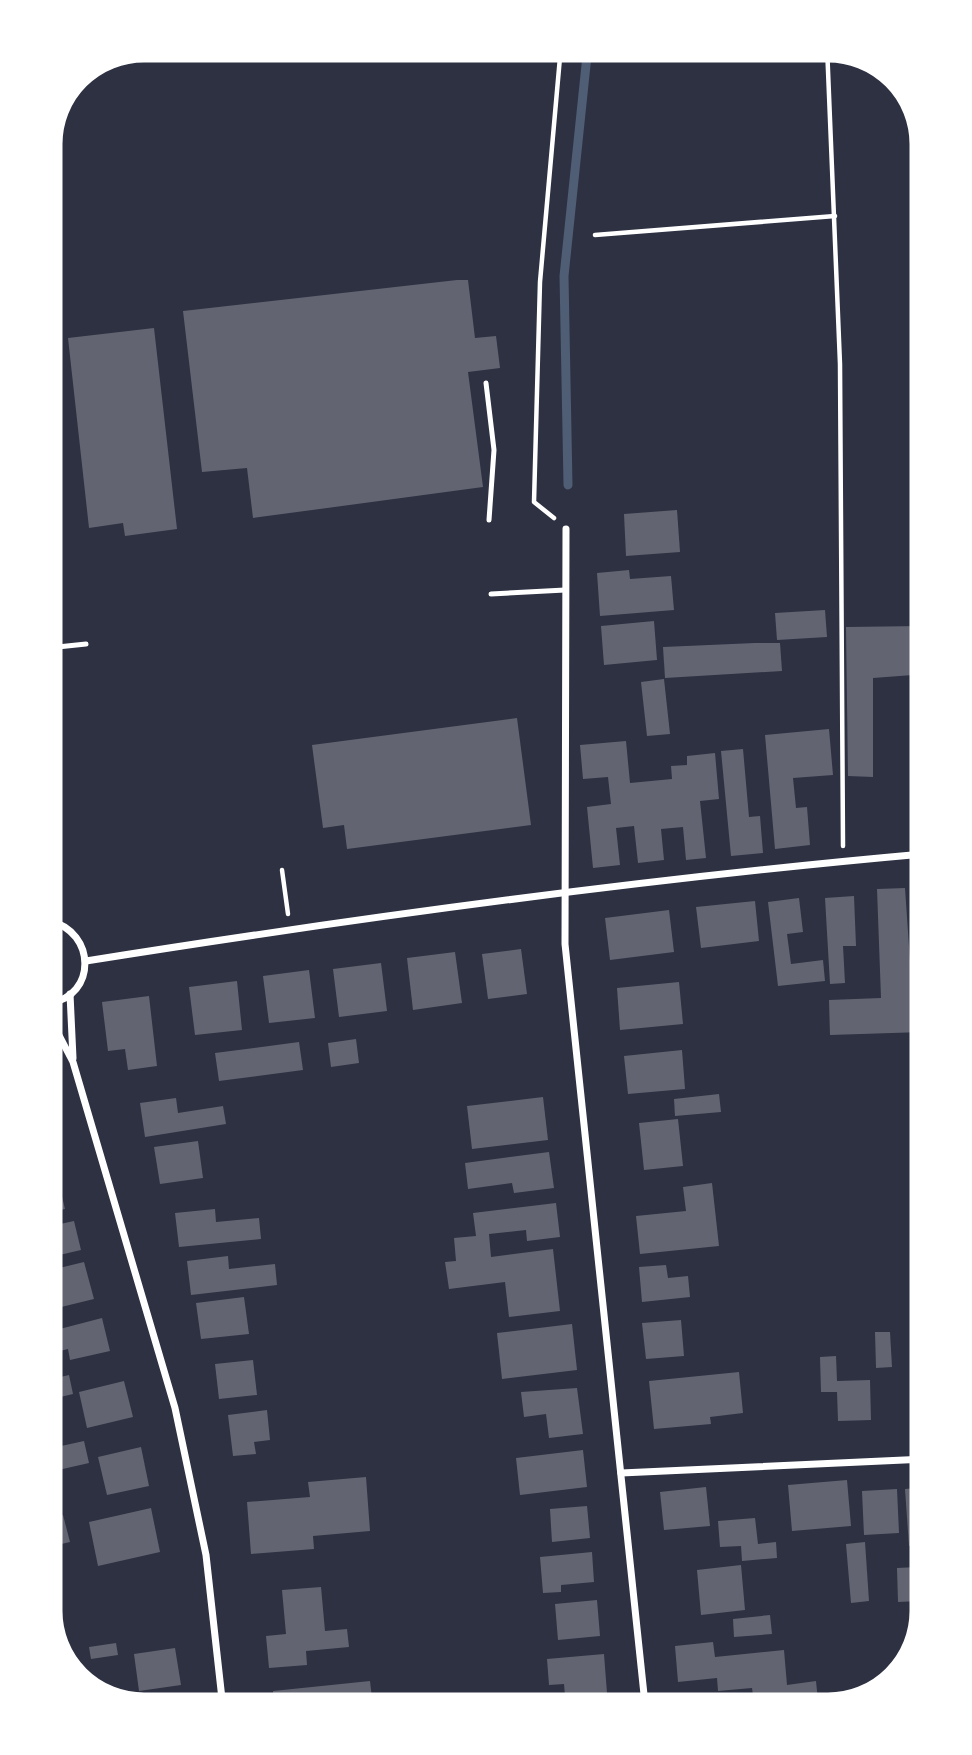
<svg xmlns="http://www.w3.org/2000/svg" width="972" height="1755" font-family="'Titillium Web',sans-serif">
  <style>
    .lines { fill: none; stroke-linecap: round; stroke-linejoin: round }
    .stream { stroke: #4f5d75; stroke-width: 9 }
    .building { fill: #626471 }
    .path { stroke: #fff; stroke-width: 4.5 }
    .service { stroke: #fff; stroke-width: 5 }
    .minor { stroke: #fff; stroke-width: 7 }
    .rim { fill: none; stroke: #fff; stroke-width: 9 }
  </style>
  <rect width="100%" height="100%" fill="#2d3142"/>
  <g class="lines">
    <polyline class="stream" points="568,485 564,276 588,46"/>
  </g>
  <g class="building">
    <polygon points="457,280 468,280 475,338 496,336 500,368 468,372 483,487 253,518 247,468 202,472 183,311"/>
    <polygon points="154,328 177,529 125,536 123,523 89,528 68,338"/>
    <polygon points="677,510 680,552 626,556 624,514"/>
    <polygon points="629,570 630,579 671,576 674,610 600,616 597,573"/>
    <polygon points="825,610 827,637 777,640 775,613"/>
    <polygon points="654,621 657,660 604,665 601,626"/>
    <polygon points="921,626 922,756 920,756 913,675 873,678 873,777 848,776 846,627"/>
    <polygon points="755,643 780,643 782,671 665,678 663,647"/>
    <polygon points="664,679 670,734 647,736 641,682"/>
    <polygon points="517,718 531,825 347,849 344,825 323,828 312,745"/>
    <polygon points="829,729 833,775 793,778 796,808 807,807 810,845 775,849 765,735"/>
    <polygon points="626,741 630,783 672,779 671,766 687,765 687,756 715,753 719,799 700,801 706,858 686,860 683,827 661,829 664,860 638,863 634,826 616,828 620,865 593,868 587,807 611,804 608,777 583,779 580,745"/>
    <polygon points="743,749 749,817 760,816 763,853 731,856 721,751"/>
    <polygon points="917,882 923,882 923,988 921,988"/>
    <polygon points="905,888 912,990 923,989 923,1032 830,1035 829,1000 881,998 877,889"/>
    <polygon points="854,896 856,946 843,946 845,983 830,984 825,898"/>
    <polygon points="799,898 803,932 787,934 791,964 823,960 825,981 778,986 768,902"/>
    <polygon points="755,901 759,941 701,948 696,907"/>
    <polygon points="669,910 674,952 610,960 605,918"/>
    <polygon points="521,949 527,994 488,999 482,954"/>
    <polygon points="455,952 462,1003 413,1010 407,958"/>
    <polygon points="381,963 387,1011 339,1017 333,969"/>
    <polygon points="309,970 315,1018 269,1023 263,976"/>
    <polygon points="237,981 242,1030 195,1035 189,987"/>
    <polygon points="679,982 683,1024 620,1030 617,988"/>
    <polygon points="149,996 157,1066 128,1070 125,1049 108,1051 102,1002"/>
    <polygon points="356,1039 359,1063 331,1067 328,1043"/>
    <polygon points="299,1042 303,1070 219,1081 215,1053"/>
    <polygon points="682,1050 685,1089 628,1094 624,1056"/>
    <polygon points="719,1094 721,1112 675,1116 674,1099"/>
    <polygon points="543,1097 548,1140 472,1149 467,1106"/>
    <polygon points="176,1098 178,1113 223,1106 226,1124 145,1137 140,1103"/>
    <polygon points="678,1119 683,1166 644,1170 639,1123"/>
    <polygon points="198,1141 203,1178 160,1184 154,1147"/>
    <polygon points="549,1152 554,1188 514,1193 512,1183 468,1189 465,1163"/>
    <polygon points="57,1176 65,1209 51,1212 51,1178"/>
    <polygon points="712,1183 719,1246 640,1254 636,1216 686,1211 683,1187"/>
    <polygon points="556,1203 560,1237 527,1241 526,1230 489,1234 491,1257 553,1249 560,1311 509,1317 505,1282 449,1289 445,1262 456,1261 454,1238 476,1236 473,1213"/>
    <polygon points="215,1209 216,1222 259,1218 261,1239 179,1247 175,1213"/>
    <polygon points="74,1221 81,1250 51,1257 51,1226"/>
    <polygon points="228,1256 229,1269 275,1264 277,1285 191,1295 187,1261"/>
    <polygon points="84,1262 94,1299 53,1309 51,1270"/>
    <polygon points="666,1265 668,1278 688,1276 690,1297 642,1302 639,1267"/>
    <polygon points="244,1297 249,1334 201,1339 196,1303"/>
    <polygon points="102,1318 110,1351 70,1360 68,1349 52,1353 52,1331"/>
    <polygon points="681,1320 684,1356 646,1359 642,1323"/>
    <polygon points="572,1324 577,1370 502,1379 497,1333"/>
    <polygon points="875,1332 890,1332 892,1367 876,1368"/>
    <polygon points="836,1356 837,1381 870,1380 871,1420 838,1421 837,1392 821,1392 820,1357"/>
    <polygon points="253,1360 257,1395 219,1399 215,1364"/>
    <polygon points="739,1372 743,1413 710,1417 711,1424 654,1429 649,1381"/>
    <polygon points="69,1375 73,1394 52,1399 52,1379"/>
    <polygon points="124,1381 133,1417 87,1428 79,1392"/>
    <polygon points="577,1388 583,1434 549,1438 546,1414 524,1417 521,1392"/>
    <polygon points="267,1410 270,1440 254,1442 256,1454 233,1456 228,1415"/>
    <polygon points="84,1441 89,1463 54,1471 52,1448"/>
    <polygon points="141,1447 149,1486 107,1495 98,1457"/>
    <polygon points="583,1450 587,1487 520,1495 516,1458"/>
    <polygon points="366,1477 370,1531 313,1536 314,1549 251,1554 247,1502 310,1497 308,1482"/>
    <polygon points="847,1480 851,1526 792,1531 788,1485"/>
    <polygon points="706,1487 710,1526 664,1530 660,1492"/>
    <polygon points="926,1487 926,1545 909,1546 905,1489"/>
    <polygon points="897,1489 899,1533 864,1535 862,1491"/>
    <polygon points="587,1506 590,1538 552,1542 550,1509"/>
    <polygon points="151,1508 160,1552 98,1566 89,1522"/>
    <polygon points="63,1515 70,1542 53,1546 52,1518"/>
    <polygon points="755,1518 758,1544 776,1542 777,1558 742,1561 741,1546 720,1547 718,1521"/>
    <polygon points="865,1542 869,1601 851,1603 846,1544"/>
    <polygon points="592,1552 594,1582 561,1585 561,1592 543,1593 540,1557"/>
    <polygon points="741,1565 745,1610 701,1615 697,1570"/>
    <polygon points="917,1567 919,1601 898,1602 897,1568"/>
    <polygon points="321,1587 325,1631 347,1629 349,1647 306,1651 307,1665 269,1668 266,1636 286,1634 282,1590"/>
    <polygon points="597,1600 600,1636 558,1640 555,1604"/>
    <polygon points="770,1615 772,1634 734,1637 733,1619"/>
    <polygon points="713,1642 715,1657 784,1650 787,1685 816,1681 818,1701 754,1703 752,1688 718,1691 717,1678 678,1682 675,1646"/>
    <polygon points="116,1643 118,1655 91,1659 89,1647"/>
    <polygon points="175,1648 181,1685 139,1691 134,1654"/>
    <polygon points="604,1654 607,1693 565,1696 564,1684 549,1685 547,1659"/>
    <polygon points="370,1681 373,1707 275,1708 273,1691"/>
    <polygon points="176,1700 177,1709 137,1709 128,1706"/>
  </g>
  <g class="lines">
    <g class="path">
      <polyline points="827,46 840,364 843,846"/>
      <polyline points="595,235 835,216"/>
      <polyline points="554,518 534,502 540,282 561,46"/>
      <polyline points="282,870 288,914"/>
    </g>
    <g class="service">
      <polyline points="486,383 494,450 489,520"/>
      <polyline points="491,594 565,590"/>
      <polyline points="48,648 86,644"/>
    </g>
    <g class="minor">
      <polyline points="566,529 565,944 645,1704"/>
      <path d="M50,921C96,932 97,996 50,1003"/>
      <path d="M86,961C363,917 642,879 923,854"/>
      <polyline points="70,994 73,1058"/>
      <polyline points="50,1018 73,1062 175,1408 206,1555 223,1708"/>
      <polyline points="621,1473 926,1459"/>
    </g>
  </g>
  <path d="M0 0H972V1755H0ZM144 58H828A86 86 0 0 1 914 144V1611A86 86 0 0 1 828 1697H144A86 86 0 0 1 58 1611V144A86 86 0 0 1 144 58Z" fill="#fff" fill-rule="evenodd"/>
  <path class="rim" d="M144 58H828A86 86 0 0 1 914 144V1611A86 86 0 0 1 828 1697H144A86 86 0 0 1 58 1611V144A86 86 0 0 1 144 58Z"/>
</svg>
